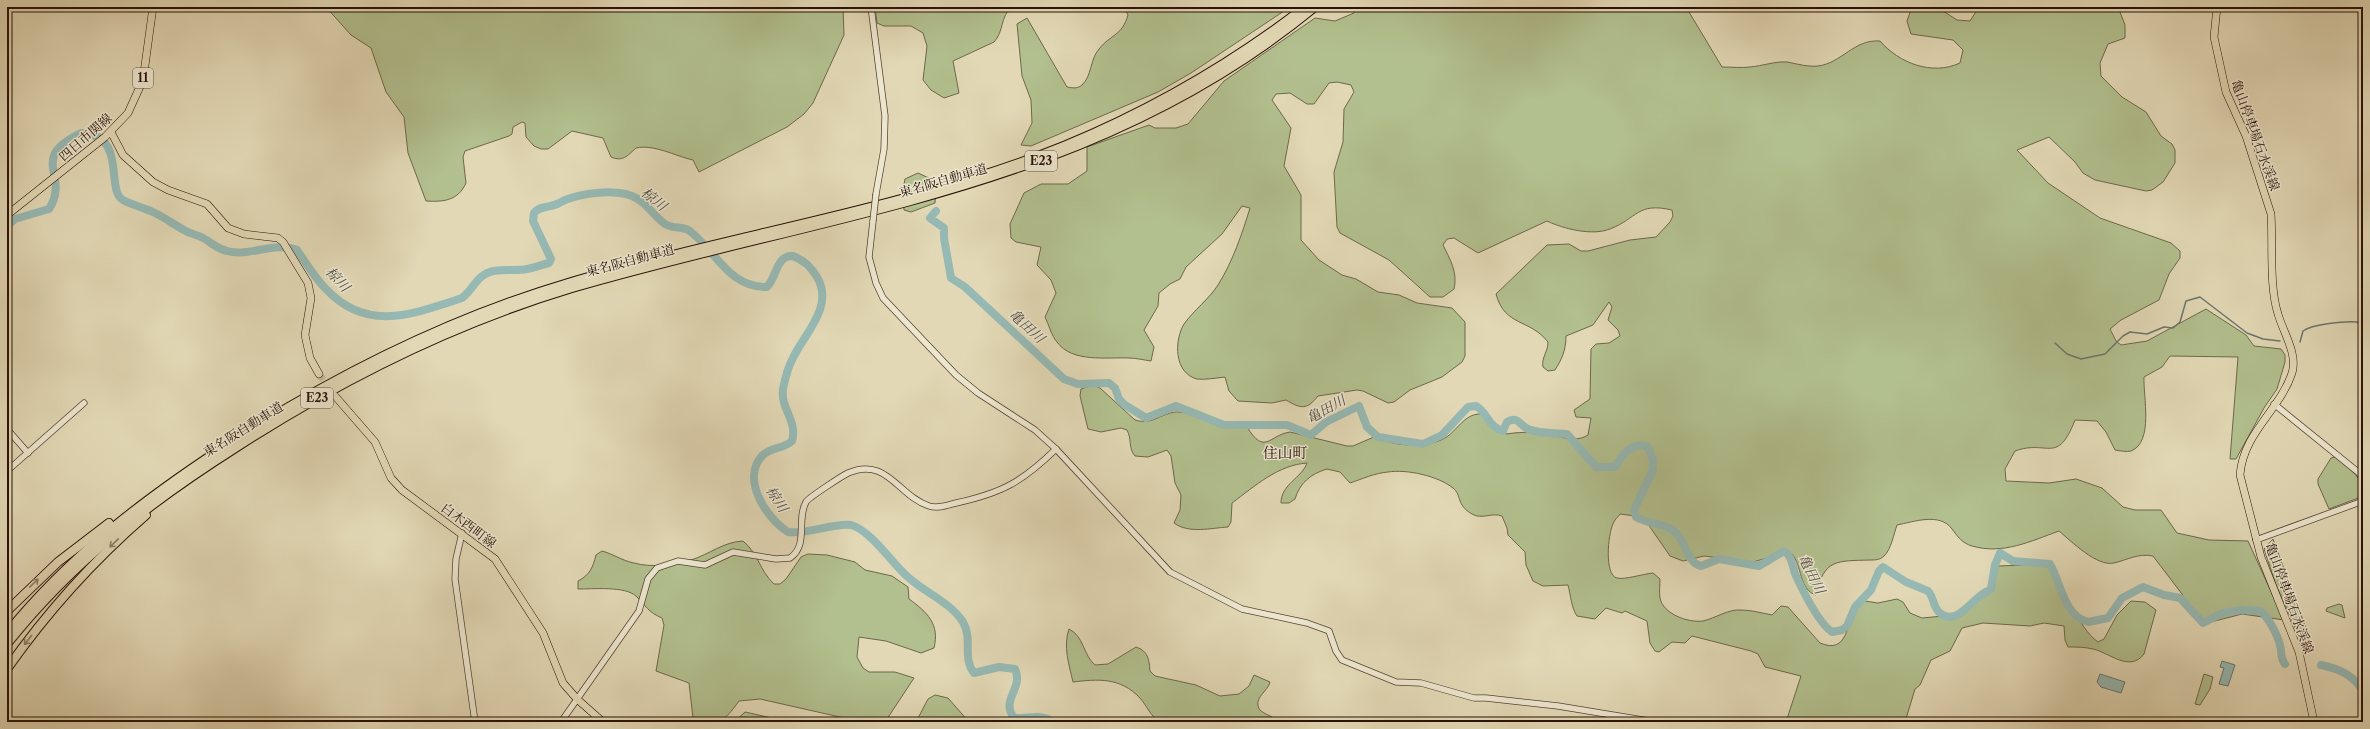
<svg xmlns="http://www.w3.org/2000/svg" width="2370" height="729" font-family="'Libre Caslon Text','Noto Serif JP',serif">
  <style>
    .green { fill: #b2bf8e; stroke: #6d684a }
    .water { fill: #96b9b4; stroke: #6a766e }
    .lines { fill: none; stroke-linecap: round; stroke-linejoin: round }
    .stream { stroke: #6a766e; stroke-width: 1.5 }
    .river { stroke: #96b9b4; stroke-width: 8 }
    .major-tunnel { stroke: #c6ba9b; stroke-width: 7; stroke-dasharray: 7 3.5; stroke-linecap: butt }
    .minor-casing { stroke: #564332; stroke-width: 7 }
    .major-casing { stroke: #281106; stroke-width: 8 }
    .highway-casing { stroke: #281106; stroke-width: 10 }
    .minor { stroke: #ece6cf; stroke-width: 5.5 }
    .major { stroke: #e2d8b5; stroke-width: 7 }
    .highway { stroke: #e2d8b5; stroke-width: 8 }
    .minor-bridge-casing { stroke: #564332; stroke-width: 7; stroke-linecap: butt }
    .minor-bridge { stroke: #ece6cf; stroke-width: 5.5 }
    .oneway { stroke: #8e7e66 }
    .labels { text-anchor: middle; stroke-width: 3; stroke-linejoin: round; paint-order: stroke }
    .shield { fill: #ece6cf; stroke: #635142; stroke-width: 1 }
    .shield-label { font-size: 12px; font-weight: bold; fill: #281106 }
    .street-label { font-size: 13px; fill: #281106; stroke: #ece6cf }
    .water-label { font-size: 14px; font-style: italic; fill: #4e4c43; stroke: #ece6cf }
    .quarter-label { font-size: 15px; fill: #281106; stroke: #ece6cf }
  </style>
  <rect width="100%" height="100%" fill="#e2d8b5"/>
  <filter id="stains"><feTurbulence type="fractalNoise" baseFrequency=".005" numOctaves="4"/><feColorMatrix values="0 0 0 0 .2 0 0 0 0 .09 0 0 0 0 .02 0 0 0 .5 -.17"/></filter>
  <radialGradient id="worn" r=".72"><stop offset=".6" stop-color="#630" stop-opacity="0"/><stop offset="1" stop-color="#630" stop-opacity=".3"/></radialGradient>
  <g class="green">
    <path d="M326,7H843L844,35L813,103L804,114L787,127L699,172L693,160C675,156 654,144 636,148C627,156 623,162 611,157L603,138L572,131L548,149H541L534,146L526,137L525,123L522,122L513,127L512,134L509,136L465,151L463,157L466,183C458,201 443,202 426,201L408,153L404,117L386,92L371,48L351,35Z"/>
    <path d="M875,7H1012C1000,16 1004,32 994,42L953,61L959,93L944,98L931,90L923,80L927,46L923,33L911,26H884L877,23Z"/>
    <path d="M1124,7H1290L1191,73L1158,92L1031,146L1021,145L1032,123L1031,100L1022,76L1017,24L1027,18L1067,87C1073,88 1077,89 1082,85C1092,76 1090,59 1099,49C1111,34 1122,36 1128,15Z"/>
    <path d="M1355,7H1686L1722,67C1732,67 1741,68 1750,67C1762,66 1776,61 1787,62C1798,64 1807,67 1818,66C1842,63 1854,39 1880,41C1899,63 1932,76 1960,63L1963,50L1953,40L1911,34L1907,21L1912,7H1937L1957,20L1970,21L1979,7H2118L2125,25V38L2108,44L2100,63L2101,76L2122,97L2146,112L2161,136L2172,144L2175,150V163L2163,182L2152,190L2146,191L2095,180L2083,173L2075,162L2049,137L2017,150L2048,183L2100,218L2171,243L2180,251V258L2169,274L2159,300L2121,320L2110,329L2116,341L2121,345L2147,341L2206,309L2246,335L2254,346L2281,349L2285,355V362L2277,389L2264,408L2236,459H2230L2238,357L2170,356L2162,367L2144,377C2143,396 2154,442 2131,451C2127,452 2120,451 2115,450L2106,432L2097,421L2075,420C2057,466 2048,439 2015,451L2005,469L2006,481L2049,483L2076,479L2102,488L2123,507L2135,510H2161L2177,533L2209,540L2248,541L2284,620L2242,614L2215,621H2201L2195,618L2182,594L2153,556C2138,553 2127,560 2114,563C2097,567 2071,541 2059,531C2031,541 2003,555 1972,546C1962,543 1958,537 1952,529C1940,512 1913,522 1897,525C1894,533 1891,550 1884,556C1880,560 1875,560 1870,560C1836,561 1824,559 1816,595C1799,590 1802,565 1792,554L1777,555L1753,562L1704,556L1683,561L1670,556L1643,517L1620,514C1618,517 1614,520 1613,524C1608,534 1604,575 1617,578C1624,580 1643,574 1653,573L1660,579C1660,585 1659,592 1660,598C1663,614 1688,623 1703,621C1716,618 1728,609 1741,610C1751,610 1762,613 1772,615L1781,606L1788,607L1820,643C1849,655 1846,622 1855,609C1857,606 1862,603 1865,601L1878,603L1897,599L1903,602L1910,613L1922,618L1954,615L1987,590L1998,566L2052,564C2063,586 2078,628 2098,642L2104,639L2117,615L2131,601L2145,602L2156,610L2144,654C2130,673 2108,652 2093,649C2085,647 2076,647 2068,647L2065,640L2064,626L2044,623L2030,626L1983,623L1962,628L1950,651L1931,660L1920,685L1915,689L1905,722H1786L1801,676L1765,667L1758,654L1751,651L1692,636L1685,643L1672,642L1659,652L1655,651L1650,643L1647,621L1625,611L1622,613L1606,608L1595,619L1577,616C1571,607 1571,596 1568,585L1543,586L1533,581L1526,565L1525,552L1508,535L1507,528L1502,516C1492,512 1482,520 1472,514C1456,505 1462,495 1453,488C1438,476 1407,469 1388,472C1375,473 1362,479 1350,483L1340,472L1327,469C1310,474 1300,483 1295,499L1289,503H1281C1281,484 1302,478 1307,463C1278,465 1255,486 1232,503L1231,522L1228,527C1211,528 1189,534 1174,523L1180,510L1181,495L1175,483L1171,456L1167,450L1148,457L1135,456C1128,448 1132,439 1127,430L1121,428L1101,432L1088,429L1080,396L1081,389L1093,385L1100,388L1135,420C1154,426 1162,411 1180,412C1195,413 1210,425 1225,428C1231,429 1240,428 1247,427C1265,456 1269,435 1290,432L1347,446H1353L1374,437C1394,446 1425,449 1445,438C1457,431 1464,414 1480,414C1489,413 1499,428 1506,434C1518,432 1530,432 1543,433C1558,435 1574,444 1588,435L1591,418L1576,417L1574,410L1590,399L1591,349L1596,344L1609,343L1620,336L1618,330L1608,320L1612,307L1609,302L1593,325L1566,336C1566,350 1562,359 1555,370L1548,371L1543,367C1541,358 1548,352 1548,342C1529,318 1505,327 1496,294L1547,245L1569,244L1581,251H1588L1630,240L1656,237L1670,222L1673,216L1672,210C1637,202 1638,218 1610,229C1592,236 1564,229 1547,221L1478,253L1454,238L1447,239L1443,245C1450,259 1458,273 1454,289L1443,297H1430L1389,260L1340,233L1337,227L1334,172L1343,142L1344,109L1354,92L1351,85L1337,82L1329,83L1314,104H1307L1290,93L1276,94L1272,100L1291,128L1284,166L1301,195V240L1319,260L1342,275L1356,279L1378,292L1399,295L1417,303L1452,308L1465,322V356L1462,362L1442,377L1410,390L1394,402L1388,403L1363,391L1357,390L1318,396C1307,410 1301,409 1286,400L1272,403L1238,401L1229,391L1225,377C1216,378 1205,380 1197,379C1174,373 1174,341 1184,324C1194,310 1209,299 1218,285C1233,261 1242,234 1250,208L1242,206L1222,234L1186,267L1180,279L1170,284L1159,293L1158,306L1144,330L1154,347L1151,361C1144,360 1136,358 1129,358C1107,357 1072,363 1057,342C1051,335 1049,325 1045,317L1056,293L1051,280L1037,265L1041,247L1016,242L1011,238L1010,224L1024,193L1041,184H1068L1087,171V147L1149,125L1155,128H1176L1188,124L1224,81L1315,18L1335,21L1354,13Z"/>
    <polygon points="918,173 931,179 936,189 935,203 911,212 904,210 902,194 905,179"/>
    <path d="M2335,457C2346,467 2369,480 2361,497L2329,509L2318,484V479L2331,458Z"/>
    <polygon points="2273,539 2308,634 2303,645 2276,585 2264,549"/>
    <path d="M743,541C759,554 759,570 774,584H780L786,579L801,557L808,554L827,555L855,562L865,570L892,576L908,587L909,599C927,612 940,624 934,648L921,653L886,641L859,637L857,657L863,668L869,672H895L914,678L885,722H862L760,699L739,701C723,723 722,722 696,722L693,718L689,683L656,671L664,625L662,618C648,612 646,606 636,596C625,586 593,589 578,589V581C590,575 593,567 596,555L602,551C613,554 623,561 634,563C652,568 673,565 691,560C710,554 723,542 743,541Z"/>
    <polygon points="2339,604 2342,605 2345,618 2326,611 2327,608"/>
    <path d="M1069,629C1084,636 1083,655 1095,665L1108,664L1136,647C1148,651 1149,659 1150,671L1155,676L1196,685L1220,696L1239,694L1249,686L1254,675L1270,682C1268,691 1256,696 1258,706C1260,715 1273,714 1277,722H1160C1151,717 1147,706 1140,698C1120,677 1098,679 1073,682C1069,665 1063,646 1069,629Z"/>
    <polygon points="2204,674 2213,677 2210,689 2200,705 2195,704"/>
    <polygon points="935,695 948,698 969,722 916,722 928,699"/>
    <polygon points="745,712 790,722 734,722"/>
  </g>
  <g class="water">
    <polygon points="2222,661 2235,665 2228,686 2219,684 2224,668 2220,667"/>
    <polygon points="2100,674 2125,682 2121,693 2101,687 2097,682"/>
  </g>
  <g class="lines">
    <g class="stream">
      <path d="M2300,342L2303,331C2312,324 2346,321 2357,322L2363,328"/>
      <polyline points="2055,343 2067,354 2081,359 2105,354 2123,336 2130,332 2147,334 2164,327 2173,328 2180,322 2186,301 2200,297 2247,333 2263,339 2280,341"/>
    </g>
    <g class="river">
      <path d="M936,211L930,218L944,228V238L951,278L965,287L1064,379L1078,384L1109,383L1115,388L1119,399L1125,405L1146,418L1176,406L1224,425H1287L1311,435L1326,422L1359,406L1367,427L1378,437L1423,444L1442,435L1468,407L1476,406C1489,414 1487,426 1503,431L1507,422C1518,415 1520,426 1528,429C1539,434 1555,433 1567,434L1596,467H1615C1622,455 1632,441 1648,447L1653,460V470L1634,510L1636,517C1648,525 1667,522 1678,535C1686,545 1688,563 1701,566L1719,559L1759,566L1784,551C1793,557 1792,567 1796,576C1803,591 1819,623 1832,632L1842,630L1847,626L1855,607L1871,590L1879,571L1883,567L1906,582L1928,591C1934,597 1933,608 1940,613C1955,626 1970,603 1980,596C1983,593 1987,592 1991,589L1995,565L2000,553L2013,561L2050,564C2061,582 2063,615 2088,622L2108,618L2122,598L2143,587L2164,595L2180,598L2203,623L2223,613L2241,610L2260,611C2268,616 2278,636 2280,645C2282,652 2280,658 2285,664"/>
      <path d="M7,226L15,219L49,209C71,175 27,159 81,133C128,135 105,190 123,200C134,206 146,208 157,214C167,219 176,226 186,231C191,234 198,235 203,238C211,242 217,249 227,251C250,257 275,241 297,250C306,263 315,278 326,289C367,333 413,314 462,298C470,292 474,283 481,277C494,266 513,272 527,269C534,268 541,265 549,263L551,259L533,221L534,213C540,205 551,208 559,203C577,193 619,187 638,199C649,206 655,217 665,224C674,230 684,225 691,232C717,253 730,288 767,287C777,277 776,255 793,256C805,261 811,267 817,277C835,307 803,335 792,360C787,369 785,379 783,389C780,408 798,421 792,441C784,449 770,447 762,456C741,479 766,518 788,532C806,535 836,522 851,525C872,531 893,565 909,578C926,593 951,603 963,622C973,639 962,658 974,673L999,667L1015,669C1024,689 1000,699 1014,718C1028,719 1041,713 1053,722"/>
      <path d="M2321,665C2340,669 2353,675 2363,691"/>
    </g>
    <polyline class="major-tunnel" points="319,374 330,390"/>
    <g class="minor-casing">
      <g id="minor">
        <polyline points="871,7 885,116 884,149 876,194"/>
        <polyline points="873,221 869,257 876,283 883,298 956,375 978,393 1035,430 1056,449 1170,572 1242,609 1307,623 1329,631 1336,651 1342,660 1396,682 1421,683 1474,698 1486,698 1558,706 1655,722"/>
        <polyline points="2274,404 2358,472 2363,479"/>
        <polyline points="7,429 28,453"/>
        <polyline points="7,471 84,403"/>
        <polyline points="462,533 456,559 455,579 475,722"/>
        <polyline points="2256,540 2363,501"/>
        <path d="M561,722L639,611L648,579L657,568L678,561L705,565L733,552L776,559L790,558C809,545 796,520 806,502C808,498 842,476 848,473C887,456 898,496 929,506C938,509 948,505 956,503C1002,493 1022,482 1056,449"/>
      </g>
    </g>
    <g class="major-casing">
      <g id="major">
        <path d="M2217,7L2214,37L2226,92L2246,136L2271,214C2273,244 2269,286 2278,314C2283,332 2298,354 2292,373C2280,410 2243,433 2240,475L2261,557L2299,652L2314,722"/>
        <polyline points="111,132 123,155 153,182 168,190 207,204 228,228 244,234 278,238 283,242 308,283 311,298 305,335 310,358 319,374"/>
        <polyline points="7,215 105,137 128,113 143,80 153,7"/>
        <polyline points="335,396 375,442 391,478 402,490 495,559 543,633 563,683 577,699 603,722"/>
      </g>
    </g>
    <g class="highway-casing">
      <g id="highway">
        <polyline points="7,611 58,562 109,523"/>
        <path d="M7,633C70,555 147,497 230,443C336,375 447,319 568,283C732,234 905,210 1064,146C1151,110 1231,64 1305,7"/>
        <path d="M7,644C73,561 149,503 237,447C342,379 452,324 572,288C835,211 1094,189 1315,7"/>
        <path d="M7,669C47,612 93,561 146,515"/>
      </g>
    </g>
    <use href="#minor" class="minor"/>
    <use href="#major" class="major"/>
    <use href="#highway" class="highway"/>
    <g class="minor-bridge-casing">
      <polyline id="minor-bridge" points="873,221 876,194"/>
    </g>
    <use href="#minor-bridge" class="minor-bridge"/>
  </g>
  <defs><path id="oneway-shaft" d="M-6 0H5M1.5-3L5.5 0L1.5 3" fill="none" stroke-width="1.6" stroke-linecap="round" stroke-linejoin="round"/></defs>
  <g class="oneway">
    <use href="#oneway-shaft" transform="translate(114 543) rotate(136)"/>
    <use href="#oneway-shaft" transform="translate(34 583) rotate(-44)"/>
    <use href="#oneway-shaft" transform="translate(28 640) rotate(128)"/>
  </g>
  <g class="labels">
    <g class="shield">
      <rect x="133" y="68" width="20" height="20" rx="3"/>
      <rect x="1025" y="151" width="32" height="20" rx="3"/>
      <rect x="301" y="388" width="32" height="20" rx="3"/>
    </g>
    <g class="shield-label">
      <text x="143" y="82">11</text>
      <text x="1041" y="165">E23</text>
      <text x="317" y="402">E23</text>
    </g>
    <g class="street-label">
      <text transform="translate(2256 135) rotate(70)" y="5">亀山停車場石水渓線</text>
      <text transform="translate(85 137) rotate(-41)" y="5">四日市関線</text>
      <text transform="translate(943 180) rotate(-16)" y="5">東名阪自動車道</text>
      <text transform="translate(630 260) rotate(-15)" y="5">東名阪自動車道</text>
      <text transform="translate(243 429) rotate(-32)" y="5">東名阪自動車道</text>
      <text transform="translate(469 525) rotate(37)" y="5">白木西町線</text>
      <text transform="translate(2290 598) rotate(70)" y="5">亀山停車場石水渓線</text>
    </g>
    <g class="water-label">
      <text transform="translate(654 199) rotate(38)" y="5">椋川</text>
      <text transform="translate(338 279) rotate(47)" y="5">椋川</text>
      <text transform="translate(1027 326) rotate(43)" y="5">亀田川</text>
      <text transform="translate(1326 409) rotate(-29)" y="5">亀田川</text>
      <text transform="translate(777 499) rotate(57)" y="5">椋川</text>
      <text transform="translate(1812 574) rotate(64)" y="5">亀田川</text>
    </g>
    <g class="quarter-label">
      <text x="1285" y="458">住山町</text>
    </g>
  </g>
  <rect width="2370" height="729" fill="none" stroke="#e2d8b5" stroke-width="24"/>
  <rect x="8" y="8" width="2354" height="713" fill="none" stroke="#281106" stroke-width="2"/>
  <rect x="12" y="12" width="2346" height="705" fill="none" stroke="#281106"/>
  <rect width="100%" height="100%" filter="url(#stains)"/>
  <rect width="100%" height="100%" fill="url(#worn)"/>
</svg>
